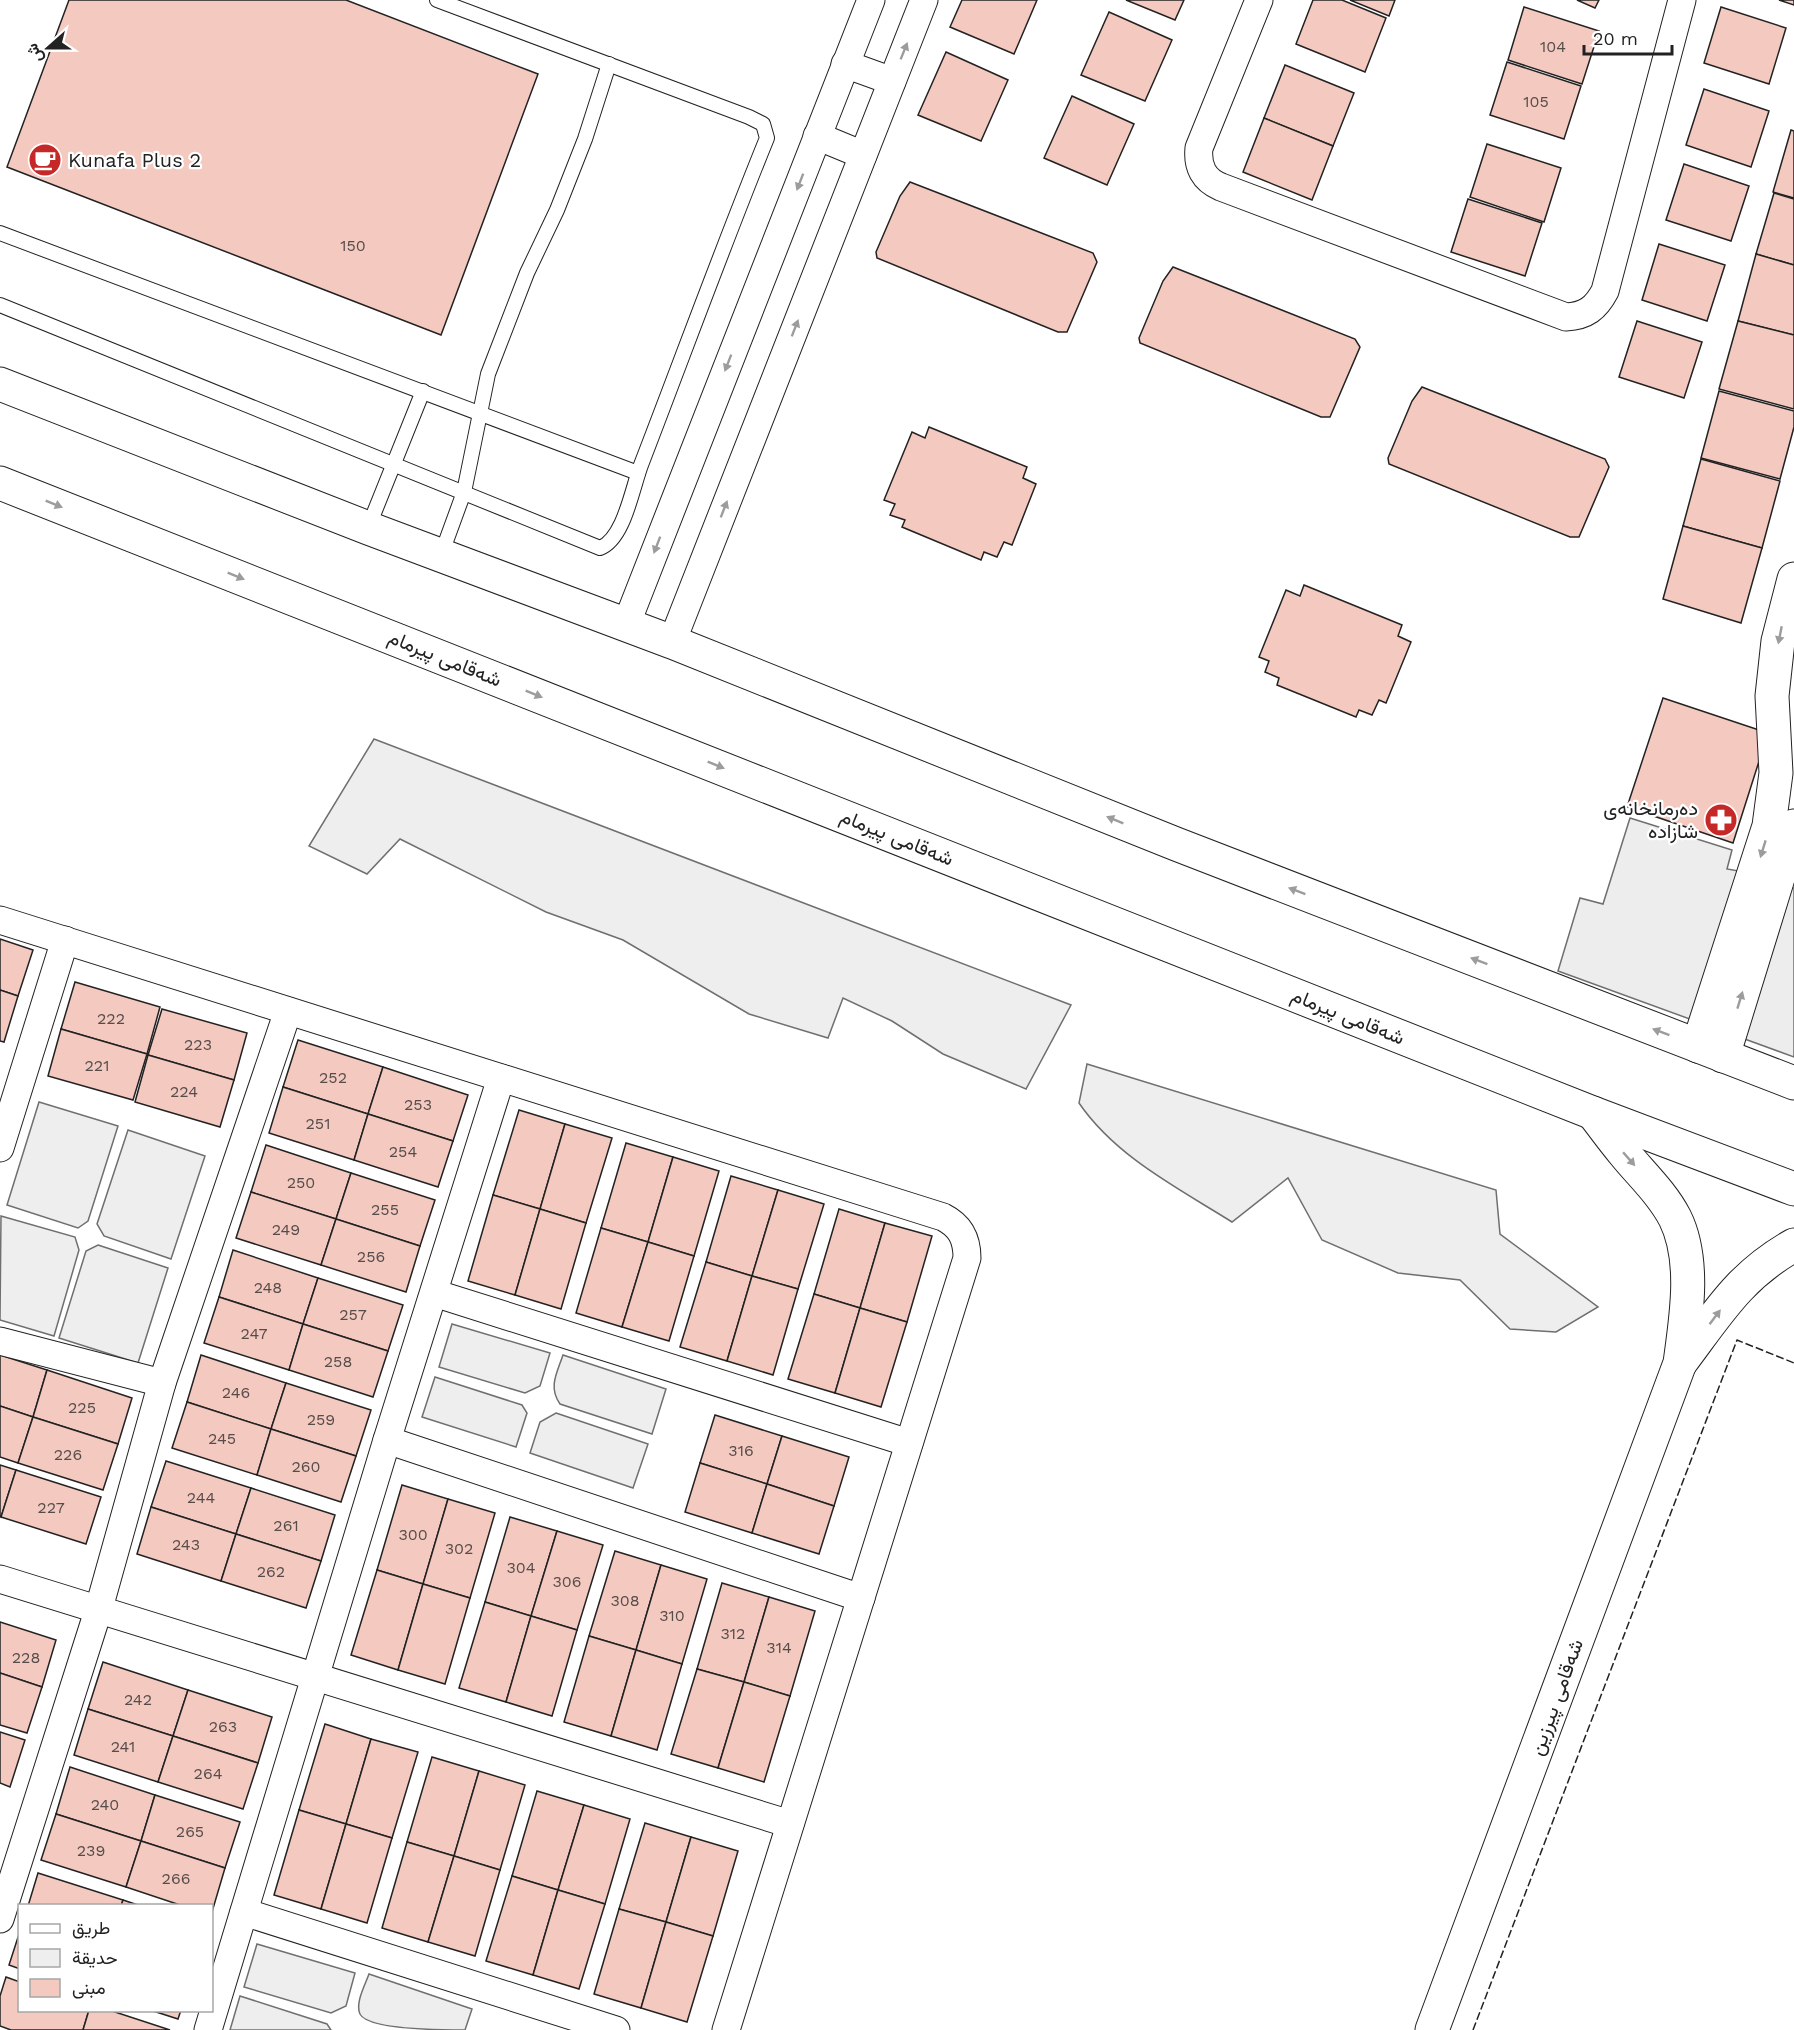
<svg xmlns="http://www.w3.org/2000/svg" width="1794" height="2030" font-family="'Work Sans',Vazirmatn,sans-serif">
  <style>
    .green { fill: #eee; stroke: #6f6f6f; stroke-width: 1.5 }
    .parking { fill: #ededed; stroke: #6f6f6f; stroke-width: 1.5 }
    .building { fill: #f3c9c0; stroke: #222; stroke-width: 1.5 }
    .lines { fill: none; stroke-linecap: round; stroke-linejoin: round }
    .lane-casing { stroke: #222; stroke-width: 16 }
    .street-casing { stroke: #222; stroke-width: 29 }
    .secondary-casing { stroke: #222; stroke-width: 35 }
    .highway-casing { stroke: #222; stroke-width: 35 }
    .lane { stroke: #fff; stroke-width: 14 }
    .street { stroke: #fff; stroke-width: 27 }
    .secondary { stroke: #fff; stroke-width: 33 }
    .highway { stroke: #fff; stroke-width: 33 }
    .fence { stroke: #222; stroke-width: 1.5; stroke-dasharray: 8 3; stroke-linecap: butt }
    .oneway { fill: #9c9c9c }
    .labels { text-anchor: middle; stroke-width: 4.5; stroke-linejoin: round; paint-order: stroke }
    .number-label { font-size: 16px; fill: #564c4a }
    .poi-label { font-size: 20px; fill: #222; stroke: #fff; text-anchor: start }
    .street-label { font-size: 20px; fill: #222; stroke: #fff }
  </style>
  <rect width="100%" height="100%" fill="#fff"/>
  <g class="green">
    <polygon points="374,739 1071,1005 1026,1089 943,1054 892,1021 843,998 828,1038 749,1014 623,940 546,912 400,839 367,874 309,846"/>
    <path d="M1087,1064L1496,1190L1500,1234L1598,1307L1556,1332L1510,1329L1460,1280L1398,1273L1322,1240L1288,1178L1232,1222C1178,1188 1116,1157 1079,1103Z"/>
    <polygon points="39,1102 118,1126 88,1221 78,1228 7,1205"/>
    <polygon points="128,1130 205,1156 171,1259 104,1236 97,1224"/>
    <polygon points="1,1216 75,1237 79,1250 54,1336 0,1320"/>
    <polygon points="98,1245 168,1268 138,1363 59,1338 86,1251"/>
    <polygon points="452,1324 550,1353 540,1386 525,1393 439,1367"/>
    <path d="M563,1355L666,1389L652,1434L560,1404C548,1387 557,1373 563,1355Z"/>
    <polygon points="435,1377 522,1405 527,1413 516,1447 422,1417"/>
    <polygon points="556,1413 648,1444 633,1488 530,1453 540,1422"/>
    <polygon points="257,1944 355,1973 346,2006 331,2013 244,1987"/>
    <path d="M369,1974L472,2009L465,2030C443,2030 368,2030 360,2014C355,2003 365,1985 369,1974Z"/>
    <polygon points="240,1996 327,2024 331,2030 230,2030"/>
  </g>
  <polygon class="parking" points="1630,818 1732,850 1727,869 1755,874 1794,888 1794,1057 1558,971 1580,898 1603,904"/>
  <g class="building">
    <polygon points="69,0 346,0 538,74 441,335 7,167"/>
    <polygon points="962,0 1037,0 1014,54 950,27"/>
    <polygon points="1126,0 1184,0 1175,20"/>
    <polygon points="1313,0 1342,0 1386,18 1365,72 1296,44"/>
    <polygon points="1350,0 1395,0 1389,16"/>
    <polygon points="1577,0 1599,0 1595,8"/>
    <polygon points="1779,0 1794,0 1794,5"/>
    <polygon points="1524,7 1599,31 1582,84 1508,60"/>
    <polygon points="1721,7 1786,28 1769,84 1704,63"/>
    <polygon points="1109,12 1172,40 1145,101 1081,75"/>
    <polygon points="946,52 1008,80 981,141 918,115"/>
    <polygon points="1507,62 1581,86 1564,139 1490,115"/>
    <polygon points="1285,65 1354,93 1333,146 1264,118"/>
    <polygon points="1704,89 1769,111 1751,167 1686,145"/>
    <polygon points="1072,96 1134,124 1107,185 1044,158"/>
    <polygon points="1264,118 1333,146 1312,200 1243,172"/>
    <polygon points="1791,130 1794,131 1794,198 1773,192"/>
    <polygon points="1487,144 1561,168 1544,222 1470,197"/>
    <polygon points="1684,164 1749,186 1731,241 1666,220"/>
    <polygon points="910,182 1093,253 1097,262 1067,332 1058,332 877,258 876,252 900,196"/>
    <polygon points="1774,193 1794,199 1794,265 1756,254"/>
    <polygon points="1468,199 1542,223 1525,276 1451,252"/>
    <polygon points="1659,244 1725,265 1707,321 1642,300"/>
    <polygon points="1756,254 1794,265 1794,335 1738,321"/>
    <polygon points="1173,267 1355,339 1360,347 1330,417 1321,417 1140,343 1139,338 1163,281"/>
    <polygon points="1637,321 1702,342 1684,398 1619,377"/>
    <polygon points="1738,321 1794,335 1794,409 1719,389"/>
    <polygon points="1422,387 1605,459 1609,467 1579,537 1570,537 1389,464 1388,458 1412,401"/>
    <polygon points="1719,391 1794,411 1794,427 1780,479 1701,458"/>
    <polygon points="929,427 1027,467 1023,478 1036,484 1012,545 1004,542 997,557 984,552 981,560 902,527 905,520 890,515 895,504 884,500 912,432 925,438"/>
    <polygon points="1701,459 1780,481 1762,548 1683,526"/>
    <polygon points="1683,526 1762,548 1741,623 1663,599"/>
    <polygon points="1304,585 1402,625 1398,636 1411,642 1386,703 1379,700 1372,715 1359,710 1356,717 1277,685 1279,678 1265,672 1269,661 1259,657 1286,590 1300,596"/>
    <polygon points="1663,698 1768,733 1733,843 1627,807"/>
    <polygon points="0,939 33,950 18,996 0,990"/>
    <polygon points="75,982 160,1007 147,1054 61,1029"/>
    <polygon points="0,990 18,996 4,1042 0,1041"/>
    <polygon points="162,1009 247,1033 234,1080 148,1055"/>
    <polygon points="61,1029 147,1054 133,1100 48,1076"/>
    <polygon points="298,1040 383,1067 368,1114 283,1087"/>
    <polygon points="148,1055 234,1080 220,1127 135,1102"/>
    <polygon points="383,1067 468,1095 453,1141 368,1114"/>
    <polygon points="283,1087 368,1114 354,1160 269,1133"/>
    <polygon points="519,1110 565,1124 540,1209 493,1195"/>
    <polygon points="368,1114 453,1141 438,1187 354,1160"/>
    <polygon points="565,1124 612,1138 586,1223 540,1209"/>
    <polygon points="626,1143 673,1157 648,1242 601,1228"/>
    <polygon points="266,1145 351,1173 336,1219 251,1192"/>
    <polygon points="673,1157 719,1171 694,1256 648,1242"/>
    <polygon points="351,1173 435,1200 420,1246 336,1219"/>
    <polygon points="731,1176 778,1190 752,1276 706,1262"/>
    <polygon points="778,1190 824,1204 798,1289 752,1276"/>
    <polygon points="251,1192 336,1219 321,1265 236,1238"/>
    <polygon points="493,1195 540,1209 515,1295 468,1281"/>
    <polygon points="540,1209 586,1223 561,1309 515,1295"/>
    <polygon points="839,1209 885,1223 860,1308 814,1294"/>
    <polygon points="336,1219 420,1246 406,1292 321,1265"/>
    <polygon points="885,1223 932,1236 907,1322 860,1308"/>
    <polygon points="601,1228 648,1242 622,1327 576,1313"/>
    <polygon points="648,1242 694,1256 669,1341 622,1327"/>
    <polygon points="233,1250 318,1278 303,1324 219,1297"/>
    <polygon points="706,1262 752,1276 727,1361 680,1347"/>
    <polygon points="752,1276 798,1289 773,1375 727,1361"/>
    <polygon points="318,1278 403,1305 388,1351 303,1324"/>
    <polygon points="814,1294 860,1308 835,1393 788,1379"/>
    <polygon points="219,1297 303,1324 289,1370 204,1343"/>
    <polygon points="860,1308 907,1322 881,1407 835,1393"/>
    <polygon points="303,1324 388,1351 373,1397 289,1370"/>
    <polygon points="0,1355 47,1370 33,1417 0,1406"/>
    <polygon points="201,1355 286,1383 271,1429 187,1402"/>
    <polygon points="47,1370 132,1398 118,1444 33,1417"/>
    <polygon points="286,1383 371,1410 356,1456 271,1429"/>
    <polygon points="187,1402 271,1429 257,1475 172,1448"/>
    <polygon points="0,1406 33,1417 18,1463 0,1457"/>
    <polygon points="715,1415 782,1436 767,1484 700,1463"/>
    <polygon points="33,1417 118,1444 103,1490 18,1463"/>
    <polygon points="271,1429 356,1456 341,1502 257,1475"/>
    <polygon points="782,1436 849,1457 834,1506 767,1484"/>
    <polygon points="166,1461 251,1488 236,1534 151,1507"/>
    <polygon points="700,1463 767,1484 752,1533 685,1512"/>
    <polygon points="0,1465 16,1470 1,1517 0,1516"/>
    <polygon points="16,1470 101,1497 86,1544 1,1517"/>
    <polygon points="767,1484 834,1506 819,1554 752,1533"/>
    <polygon points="402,1485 448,1499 423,1584 377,1570"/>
    <polygon points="251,1488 335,1515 321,1561 236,1534"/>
    <polygon points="448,1499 495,1513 470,1598 423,1584"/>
    <polygon points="151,1507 236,1534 221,1581 137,1554"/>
    <polygon points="510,1517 557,1531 531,1616 485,1602"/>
    <polygon points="557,1531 603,1545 577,1630 531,1616"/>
    <polygon points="236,1534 321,1561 306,1608 221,1581"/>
    <polygon points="615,1551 661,1565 636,1650 589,1636"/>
    <polygon points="661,1565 707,1579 682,1664 636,1650"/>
    <polygon points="377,1570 423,1584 398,1670 351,1655"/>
    <polygon points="722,1583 769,1597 744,1682 697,1669"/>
    <polygon points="423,1584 470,1598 445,1684 398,1670"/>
    <polygon points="769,1597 815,1611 790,1696 744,1682"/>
    <polygon points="485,1602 531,1616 506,1702 459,1688"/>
    <polygon points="531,1616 577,1630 552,1716 506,1702"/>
    <polygon points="0,1622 56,1640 42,1687 0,1673"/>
    <polygon points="589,1636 636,1650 611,1736 564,1722"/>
    <polygon points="636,1650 682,1664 657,1750 611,1736"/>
    <polygon points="103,1662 188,1690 173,1736 88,1709"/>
    <polygon points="697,1669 744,1682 718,1768 671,1754"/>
    <polygon points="0,1673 42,1687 27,1733 0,1725"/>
    <polygon points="744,1682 790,1696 764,1782 718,1768"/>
    <polygon points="188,1690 272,1717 258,1763 173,1736"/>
    <polygon points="88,1709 173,1736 158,1782 74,1755"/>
    <polygon points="325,1724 371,1739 346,1824 299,1810"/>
    <polygon points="0,1732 25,1740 10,1787 0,1783"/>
    <polygon points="173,1736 258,1763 243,1809 158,1782"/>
    <polygon points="371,1739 418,1752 392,1838 346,1824"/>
    <polygon points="432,1757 479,1771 454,1856 407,1842"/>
    <polygon points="70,1767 155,1795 141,1841 56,1814"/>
    <polygon points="479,1771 525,1785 500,1870 454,1856"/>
    <polygon points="537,1791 584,1805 558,1890 512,1876"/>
    <polygon points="155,1795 240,1822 225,1868 141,1841"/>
    <polygon points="584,1805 630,1819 605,1904 558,1890"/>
    <polygon points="299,1810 346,1824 321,1909 274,1895"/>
    <polygon points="56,1814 141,1841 126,1887 41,1860"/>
    <polygon points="645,1823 691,1837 666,1922 619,1909"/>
    <polygon points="346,1824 392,1838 367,1923 321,1909"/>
    <polygon points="691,1837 738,1851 713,1936 666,1922"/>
    <polygon points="141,1841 225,1868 212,1912 212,1906 183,1906 126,1887"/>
    <polygon points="407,1842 454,1856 428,1942 382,1928"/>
    <polygon points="454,1856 500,1870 475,1956 428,1942"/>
    <polygon points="38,1873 123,1900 121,1906 28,1906"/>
    <polygon points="512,1876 558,1890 533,1975 486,1961"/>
    <polygon points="558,1890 605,1904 579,1989 533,1975"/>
    <polygon points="123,1900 141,1906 121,1906"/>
    <polygon points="619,1909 666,1922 641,2008 594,1994"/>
    <polygon points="666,1922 713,1936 687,2022 641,2008"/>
    <polygon points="20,1931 20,1969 9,1965"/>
    <polygon points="6,1977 20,1982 20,2010 89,2010 83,2030 11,2030 0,2026 0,1996"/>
    <polygon points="89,2010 109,2010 170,2030 83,2030"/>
    <polygon points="150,2010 181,2010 178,2019"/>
  </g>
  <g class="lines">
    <g class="lane-casing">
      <g id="lane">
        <polyline points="0,233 638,473"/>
        <path d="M0,305L600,548C624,539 632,489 641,465C683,356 723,246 767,138L763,124L749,117L437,0"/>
        <polyline points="368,528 423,391"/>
        <polyline points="441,555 464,492 488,374 527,273 557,210 585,139 609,64"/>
      </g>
    </g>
    <g class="street-casing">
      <g id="street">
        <path d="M1259,0L1199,148C1197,167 1204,180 1221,187L1566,317C1586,316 1596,308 1605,291L1682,0"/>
        <polyline points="845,64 892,81"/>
        <polyline points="817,136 863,155"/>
        <polyline points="626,625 871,0"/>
        <polyline points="672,642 924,0"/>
        <path d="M0,920L943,1217C961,1226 967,1239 967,1258L726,2030"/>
        <polyline points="0,1148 65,940"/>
        <polyline points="434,1293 909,1443"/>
        <polyline points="0,1341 162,1383"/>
        <polyline points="387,1440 861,1598"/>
        <polyline points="0,1579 790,1824"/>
        <polyline points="244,1912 616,2030"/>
        <polyline points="0,1919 99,1608 162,1383 288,1011"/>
        <polyline points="208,2030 387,1440 501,1078"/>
      </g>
    </g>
    <g class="secondary-casing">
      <g id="secondary">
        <polyline points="1698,1046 1769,826 1776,773 1772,696 1778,641 1794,579"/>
        <polyline points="1723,1056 1794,826"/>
        <path d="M1681,1362C1718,1313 1739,1276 1794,1245"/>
        <path d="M1432,2030L1680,1363C1686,1319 1696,1260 1675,1218C1662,1193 1641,1174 1624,1153C1613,1140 1603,1126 1593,1113"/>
      </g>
    </g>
    <g class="highway-casing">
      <g id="highway">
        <polyline points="0,384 368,528 672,642 1176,844 1794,1083"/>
        <polyline points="0,483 1593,1113 1794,1189"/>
      </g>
    </g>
    <use href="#lane" class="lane"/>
    <use href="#street" class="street"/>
    <use href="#secondary" class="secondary"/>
    <use href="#highway" class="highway"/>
    <polyline class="fence" points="1473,2030 1737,1340 1794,1363"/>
  </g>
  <defs><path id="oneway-solid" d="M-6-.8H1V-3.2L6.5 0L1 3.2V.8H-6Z" transform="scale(1.5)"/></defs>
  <g class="oneway">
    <use href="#oneway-solid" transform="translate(904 51) rotate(-68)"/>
    <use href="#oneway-solid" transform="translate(800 182) rotate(111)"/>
    <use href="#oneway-solid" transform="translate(795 328) rotate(-69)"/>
    <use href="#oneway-solid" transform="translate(728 363) rotate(111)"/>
    <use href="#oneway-solid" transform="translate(54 504) rotate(22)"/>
    <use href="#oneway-solid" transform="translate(724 509) rotate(-69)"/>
    <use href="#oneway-solid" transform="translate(657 545) rotate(111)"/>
    <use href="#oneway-solid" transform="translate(236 576) rotate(22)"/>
    <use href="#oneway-solid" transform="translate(1780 635) rotate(101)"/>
    <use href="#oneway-solid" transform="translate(534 694) rotate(22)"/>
    <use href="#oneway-solid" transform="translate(716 765) rotate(22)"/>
    <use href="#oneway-solid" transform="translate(1115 820) rotate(-158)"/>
    <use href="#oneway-solid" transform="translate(1763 849) rotate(107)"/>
    <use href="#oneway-solid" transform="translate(1297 891) rotate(-159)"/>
    <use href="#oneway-solid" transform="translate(1479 961) rotate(-159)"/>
    <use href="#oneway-solid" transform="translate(1740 1000) rotate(-73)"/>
    <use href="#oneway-solid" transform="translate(1661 1032) rotate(-159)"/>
    <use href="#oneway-solid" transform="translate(1629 1159) rotate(49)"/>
    <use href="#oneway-solid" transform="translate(1715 1317) rotate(-53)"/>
  </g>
  <defs>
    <g id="cafe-disc" transform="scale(1.725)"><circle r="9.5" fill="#c62828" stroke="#fff"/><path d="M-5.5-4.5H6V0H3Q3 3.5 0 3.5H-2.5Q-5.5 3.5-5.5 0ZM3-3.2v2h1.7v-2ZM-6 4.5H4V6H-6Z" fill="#fff"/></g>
    <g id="pharmacy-disc" transform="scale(1.725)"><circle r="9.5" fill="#c62828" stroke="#fff"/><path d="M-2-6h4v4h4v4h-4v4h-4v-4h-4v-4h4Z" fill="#fff"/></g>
  </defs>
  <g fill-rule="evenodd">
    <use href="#cafe-disc" x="45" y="160"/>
    <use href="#pharmacy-disc" x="1721" y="820"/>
  </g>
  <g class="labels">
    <g class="number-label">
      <text x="1553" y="52">104</text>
      <text x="1536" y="107">105</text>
      <text x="353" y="251">150</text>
      <text x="111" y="1024">222</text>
      <text x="198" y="1050">223</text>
      <text x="97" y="1071">221</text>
      <text x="333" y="1083">252</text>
      <text x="184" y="1097">224</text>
      <text x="418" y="1110">253</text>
      <text x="318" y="1129">251</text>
      <text x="403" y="1157">254</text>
      <text x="301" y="1188">250</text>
      <text x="385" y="1215">255</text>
      <text x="286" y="1235">249</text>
      <text x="371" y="1262">256</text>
      <text x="268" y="1293">248</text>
      <text x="353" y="1320">257</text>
      <text x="254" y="1339">247</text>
      <text x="338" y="1367">258</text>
      <text x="236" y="1398">246</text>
      <text x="82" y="1413">225</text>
      <text x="321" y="1425">259</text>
      <text x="222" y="1444">245</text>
      <text x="741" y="1456">316</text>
      <text x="68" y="1460">226</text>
      <text x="306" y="1472">260</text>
      <text x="201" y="1503">244</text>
      <text x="51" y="1513">227</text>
      <text x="286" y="1531">261</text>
      <text x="413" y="1540">300</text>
      <text x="186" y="1550">243</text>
      <text x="459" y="1554">302</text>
      <text x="521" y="1573">304</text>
      <text x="271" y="1577">262</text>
      <text x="567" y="1587">306</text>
      <text x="625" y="1606">308</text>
      <text x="672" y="1621">310</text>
      <text x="733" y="1639">312</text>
      <text x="779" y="1653">314</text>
      <text x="26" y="1663">228</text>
      <text x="138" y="1705">242</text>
      <text x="223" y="1732">263</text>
      <text x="123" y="1752">241</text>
      <text x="208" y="1779">264</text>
      <text x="105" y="1810">240</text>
      <text x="190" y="1837">265</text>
      <text x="91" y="1856">239</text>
      <text x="176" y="1884">266</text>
    </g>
    <g class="poi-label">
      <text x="68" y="167">Kunafa Plus 2</text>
      <text x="1698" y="815" text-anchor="end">دەرمانخانەی<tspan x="1698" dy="23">شازادە</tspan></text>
    </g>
    <g class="street-label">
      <text transform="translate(445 658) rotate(22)" y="7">شەقامی پیرمام</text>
      <text transform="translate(897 837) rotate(22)" y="7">شەقامی پیرمام</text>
      <text transform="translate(1348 1016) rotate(22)" y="7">شەقامی پیرمام</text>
      <text transform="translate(1556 1697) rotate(-70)" y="7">شەقامی پیرزین</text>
    </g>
  </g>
  <rect x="18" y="1904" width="195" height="108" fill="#ffffff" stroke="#a7a7a7" stroke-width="1.5"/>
  <rect x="30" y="1924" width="30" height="9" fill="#ffffff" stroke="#a7a7a7" stroke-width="1.5"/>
  <text x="72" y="1934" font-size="18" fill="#222222">طريق</text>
  <rect x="30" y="1949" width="30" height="18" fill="#eeeeee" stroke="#a7a7a7" stroke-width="1.5"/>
  <text x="72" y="1964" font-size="18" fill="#222222">حديقة</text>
  <rect x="30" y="1979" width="30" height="18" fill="#f3c9c0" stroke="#a7a7a7" stroke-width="1.5"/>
  <text x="72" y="1994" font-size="18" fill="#222222">مبنى</text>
  <g transform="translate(48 48) rotate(249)" stroke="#ffffff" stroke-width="4.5" paint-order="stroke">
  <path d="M0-4.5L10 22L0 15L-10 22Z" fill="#222222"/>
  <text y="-9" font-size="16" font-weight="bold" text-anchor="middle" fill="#222222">ش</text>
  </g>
  <path d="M1584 45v9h88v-9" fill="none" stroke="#222222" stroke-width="3"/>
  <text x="1593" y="45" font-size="18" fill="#222222" stroke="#ffffff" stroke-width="4.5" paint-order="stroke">20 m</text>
</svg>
